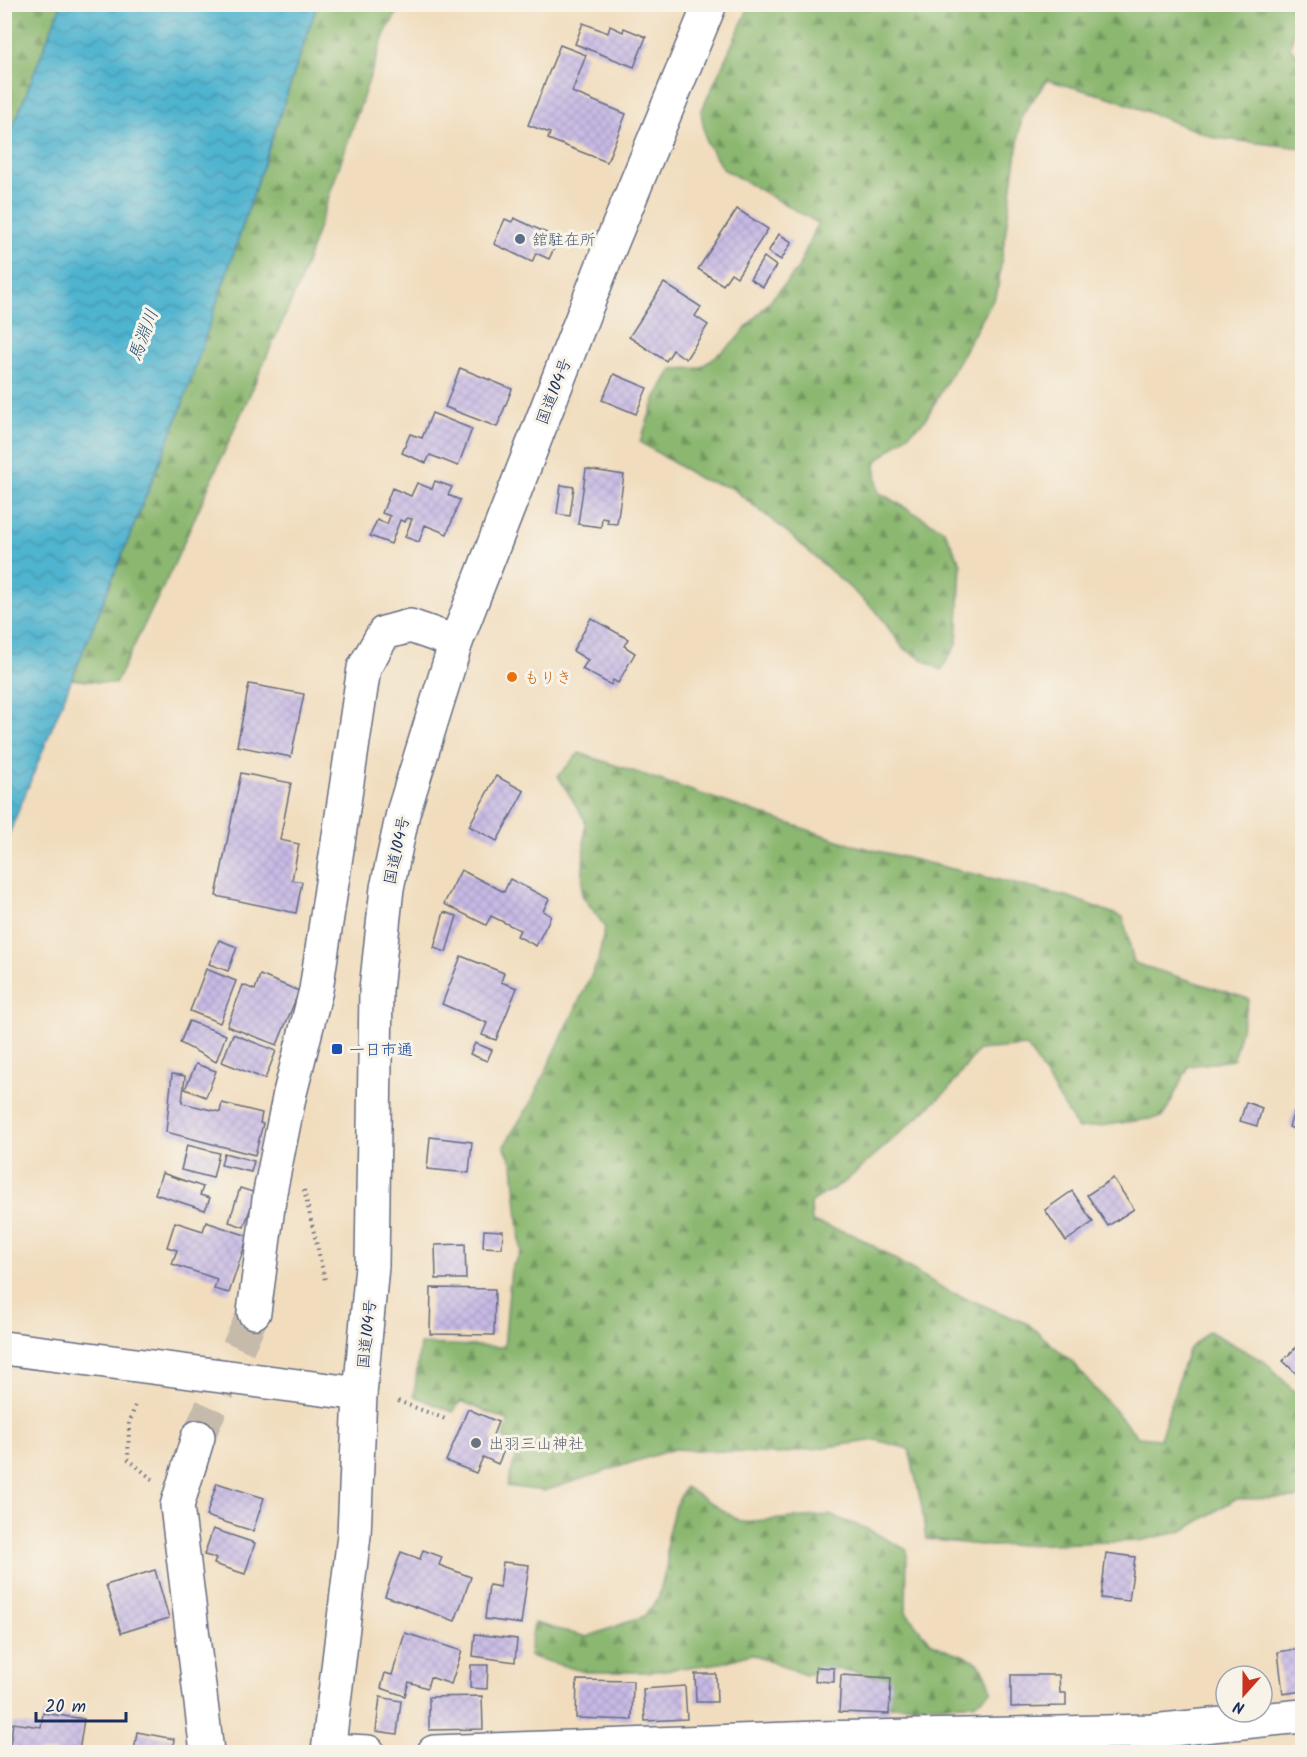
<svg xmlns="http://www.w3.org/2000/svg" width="1307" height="1757" font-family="Kalam,'Klee One',sans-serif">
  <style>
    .forest { fill: url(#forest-firs); stroke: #537366; stroke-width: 1.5 }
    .water { fill: url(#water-waves); stroke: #367296; stroke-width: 1.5 }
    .building { fill: url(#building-cross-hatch) }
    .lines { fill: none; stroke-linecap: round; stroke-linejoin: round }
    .street-tunnel { stroke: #c6baab; stroke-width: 33; stroke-dasharray: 33 16; stroke-linecap: butt }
    .street-casing { stroke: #666c80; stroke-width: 36 }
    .secondary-casing { stroke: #666c80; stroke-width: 36 }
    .highway-casing { stroke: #666c80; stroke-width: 36 }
    .path { stroke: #666c80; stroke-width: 4; stroke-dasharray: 1.5 4.5; stroke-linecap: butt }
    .street { stroke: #fff; stroke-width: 33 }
    .secondary { stroke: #fff; stroke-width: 33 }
    .highway { stroke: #fff; stroke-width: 33 }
    .service-dot { fill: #5c6f8a; stroke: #f7f3e8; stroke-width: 2 }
    .food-dot { fill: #e8710a; stroke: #f7f3e8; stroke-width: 2 }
    .transit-dot { fill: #1a4fb4; stroke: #f7f3e8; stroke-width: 2 }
    .worship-dot { fill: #6b7280; stroke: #f7f3e8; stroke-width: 2 }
    .labels { text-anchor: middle; stroke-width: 6; stroke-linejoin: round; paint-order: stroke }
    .service-label { font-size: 16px; fill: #4e5e75; stroke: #f7f3e8; text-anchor: start }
    .street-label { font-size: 16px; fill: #1b2f5e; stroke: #f7f3e8 }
    .food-label { font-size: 16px; fill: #c56008; stroke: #f7f3e8; text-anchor: start }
    .transit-label { font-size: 16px; fill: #164399; stroke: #f7f3e8; text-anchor: start }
    .worship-label { font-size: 16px; fill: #5b616d; stroke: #f7f3e8; text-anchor: start }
    .water-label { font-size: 18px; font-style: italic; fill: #2b5780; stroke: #f7f3e8 }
  </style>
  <defs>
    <pattern id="forest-firs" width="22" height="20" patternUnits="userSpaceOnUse" patternTransform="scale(1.5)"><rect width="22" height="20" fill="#8bb76f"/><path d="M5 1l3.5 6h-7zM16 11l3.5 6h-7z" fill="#71955e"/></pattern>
    <pattern id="water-waves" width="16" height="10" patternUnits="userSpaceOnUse" patternTransform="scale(1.5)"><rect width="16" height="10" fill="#50b4cf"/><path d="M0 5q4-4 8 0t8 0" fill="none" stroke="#4293ab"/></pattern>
    <pattern id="building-cross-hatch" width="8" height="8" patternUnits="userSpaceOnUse" patternTransform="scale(1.5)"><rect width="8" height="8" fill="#c7b9e4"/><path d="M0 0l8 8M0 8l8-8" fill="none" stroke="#aa9fc6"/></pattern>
  </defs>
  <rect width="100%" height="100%" fill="#f7f3e8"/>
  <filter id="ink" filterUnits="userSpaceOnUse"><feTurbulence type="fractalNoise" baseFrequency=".0167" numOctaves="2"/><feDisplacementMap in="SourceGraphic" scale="12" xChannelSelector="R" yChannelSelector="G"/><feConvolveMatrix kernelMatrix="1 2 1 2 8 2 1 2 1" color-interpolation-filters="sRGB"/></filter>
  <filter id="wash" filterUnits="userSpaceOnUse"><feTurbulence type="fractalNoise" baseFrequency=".008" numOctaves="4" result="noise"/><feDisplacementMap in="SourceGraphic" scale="24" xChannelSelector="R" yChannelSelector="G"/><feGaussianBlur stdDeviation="1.35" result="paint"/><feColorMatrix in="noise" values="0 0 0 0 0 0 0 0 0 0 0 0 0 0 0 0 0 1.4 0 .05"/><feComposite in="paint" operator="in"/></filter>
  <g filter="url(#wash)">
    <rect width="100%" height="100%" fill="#f1ddbe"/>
    <g class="forest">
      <polygon points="5,5 61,5 5,147"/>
      <polygon points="317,5 402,5 385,33 299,284 171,571 115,684 72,679 181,409"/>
      <polygon points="750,5 1302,5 1290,47 1302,61 1302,148 1215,138 1112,98 1047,80 1022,115 997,293 925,420 875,463 878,492 944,530 961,564 957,644 941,670 903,648 877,612 787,532 732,488 700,479 640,442 656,397 672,369 700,368 733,343 797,270 818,223 723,169 706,142 701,112"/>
      <polygon points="579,753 853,845 1069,897 1123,917 1134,963 1249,999 1233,1060 1189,1066 1163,1117 1078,1129 1027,1046 978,1050 948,1090 846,1181 811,1202 812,1222 855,1235 946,1290 1028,1324 1072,1362 1138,1437 1160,1439 1188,1350 1209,1331 1265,1362 1302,1399 1302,1498 1235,1499 1183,1531 1139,1541 990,1546 926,1539 922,1507 909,1449 876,1440 778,1454 674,1449 544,1491 507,1486 518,1449 503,1437 509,1421 461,1401 453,1412 414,1396 420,1344 504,1347 511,1269 521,1252 513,1164 504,1146 531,1102 598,961 605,927 582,895 585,820 558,776"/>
      <path d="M685,1487L741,1522L830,1515L867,1529L907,1550L906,1612C914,1621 923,1638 934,1644C965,1661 981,1649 992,1691L974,1704L888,1706L883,1685L874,1676L834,1668L805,1675L751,1654L721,1663L648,1672H585L529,1656L534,1623L587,1637L644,1616L658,1599L667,1565V1538L674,1509Z"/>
    </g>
    <polygon class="water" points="61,5 317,5 181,409 5,844 5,147"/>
    <g id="blocks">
      <g class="building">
        <polygon points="583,23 608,33 610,26 623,32 624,28 646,37 634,67 575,44"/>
        <polygon points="560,45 586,55 572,92 626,114 607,162 548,139 550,133 528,125"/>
        <polygon points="737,209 768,229 737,277 731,273 723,285 698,269"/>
        <polygon points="514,218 549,234 545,241 555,246 549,259 536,253 532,262 494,244 505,219 512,222"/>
        <polygon points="779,234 792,242 781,260 768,252"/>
        <polygon points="764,257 776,266 763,287 750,279"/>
        <polygon points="664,283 701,307 695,316 708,325 686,359 673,350 666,361 629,337"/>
        <polygon points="460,368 512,389 497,427 445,407"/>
        <polygon points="614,374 647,388 636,414 602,400"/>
        <polygon points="432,413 472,429 458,466 430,455 426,463 402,453 410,434 422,438"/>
        <polygon points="586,469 624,475 617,524 607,523 608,519 602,518 601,527 578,524"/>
        <polygon points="435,481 452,487 448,495 460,500 447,534 425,525 419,542 405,537 412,519 407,518 405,522 400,520 391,544 370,536 377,520 387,524 390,516 382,513 392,488 411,496 417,483 432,489"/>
        <polygon points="561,485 574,487 570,516 557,514"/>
        <polygon points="591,618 628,639 624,646 635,653 618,683 613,680 611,685 582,669 588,660 573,651"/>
        <polygon points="249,684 304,694 291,757 237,746"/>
        <polygon points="241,773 291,783 280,840 299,844 292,880 302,882 296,913 216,896"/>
        <polygon points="496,776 524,791 497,841 469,826"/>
        <polygon points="461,870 504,892 510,879 549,899 543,911 551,916 536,946 517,936 520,930 491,916 486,925 444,904"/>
        <polygon points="444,912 457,916 446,952 434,948"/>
        <polygon points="219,940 237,947 228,971 209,964"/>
        <polygon points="461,956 504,973 501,982 517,988 496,1040 482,1035 487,1023 442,1004"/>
        <polygon points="206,969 236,981 220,1023 190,1011"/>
        <polygon points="260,975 299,991 277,1045 227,1026 243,985 255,990"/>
        <polygon points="189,1021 226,1035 216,1062 180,1043"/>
        <polygon points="233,1034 276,1051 265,1079 222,1062"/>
        <polygon points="475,1043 492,1050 487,1061 470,1054"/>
        <polygon points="196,1064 216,1071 206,1097 185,1089"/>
        <polygon points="172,1074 185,1076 182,1103 220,1112 222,1103 262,1113 260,1123 263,1124 255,1155 166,1132"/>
        <polygon points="1246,1102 1262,1108 1257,1126 1240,1121"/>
        <polygon points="1295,1109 1302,1111 1302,1132 1289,1127"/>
        <polygon points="430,1137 472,1142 469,1173 427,1169"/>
        <polygon points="187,1145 219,1153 213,1178 181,1170"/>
        <polygon points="224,1153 254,1161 251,1172 221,1165"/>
        <polygon points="162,1173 203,1187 200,1195 210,1198 205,1210 155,1194"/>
        <polygon points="1113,1178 1134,1209 1108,1226 1087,1195"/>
        <polygon points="240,1188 256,1193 244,1227 229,1222"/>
        <polygon points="1072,1191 1093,1222 1066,1241 1045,1210"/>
        <polygon points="175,1222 203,1231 206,1222 248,1236 229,1293 214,1289 217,1279 172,1264 177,1250 167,1247"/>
        <polygon points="484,1230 503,1231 502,1248 483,1247"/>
        <polygon points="465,1244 466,1279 436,1279 435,1245"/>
        <polygon points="431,1288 495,1289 494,1335 430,1334"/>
        <polygon points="1300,1343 1302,1346 1302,1379 1283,1361"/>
        <polygon points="468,1409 498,1422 491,1440 506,1446 498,1464 483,1457 476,1473 446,1461"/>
        <polygon points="217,1483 264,1498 253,1531 206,1516"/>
        <polygon points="213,1529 255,1543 245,1574 214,1564 216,1558 204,1555"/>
        <polygon points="423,1550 442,1557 439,1565 471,1577 455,1621 385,1596 401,1552 420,1559"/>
        <polygon points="1106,1553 1135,1557 1129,1601 1101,1598"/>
        <polygon points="503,1562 529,1565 521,1624 485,1619 489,1585 500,1587"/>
        <polygon points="155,1570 169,1618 121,1633 106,1585"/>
        <polygon points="405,1633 462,1651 451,1684 430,1677 427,1688 409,1682 405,1696 381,1688 385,1673 392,1675"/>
        <polygon points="475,1634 517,1639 515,1662 473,1656"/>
        <polygon points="1302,1648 1302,1691 1283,1694 1278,1652"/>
        <polygon points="471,1665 488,1665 487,1689 470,1688"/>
        <polygon points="816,1667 834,1668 834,1682 815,1681"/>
        <polygon points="695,1674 716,1674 717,1702 696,1702"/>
        <polygon points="841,1675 891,1678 889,1714 839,1712"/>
        <polygon points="1011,1675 1059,1675 1060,1693 1066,1693 1066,1706 1011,1707"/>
        <polygon points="577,1680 633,1681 632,1720 576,1718"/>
        <polygon points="685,1686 687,1719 645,1721 643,1689"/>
        <polygon points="482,1696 483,1729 429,1730 429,1697"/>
        <polygon points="380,1697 401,1701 397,1734 376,1731"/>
        <polygon points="43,1713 84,1719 79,1752 9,1752 13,1723 41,1727"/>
        <polygon points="137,1732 174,1739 172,1752 134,1752"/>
      </g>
    </g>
  </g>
  <g filter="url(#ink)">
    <use href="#blocks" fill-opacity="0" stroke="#666c80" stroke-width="1.5"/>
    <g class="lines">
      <polyline class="street-tunnel" points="198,1437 254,1312"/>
      <g class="street-casing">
        <g id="street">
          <polyline points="254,1312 270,1192 290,1093 316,990 364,668 384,633 410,626 456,642"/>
          <polyline points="198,1437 177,1506 207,1752"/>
          <polyline points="329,1750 368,1752"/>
          <polyline points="434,1752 818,1738 1152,1731 1302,1716"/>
        </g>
      </g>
      <g class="secondary-casing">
        <polyline id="secondary" points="328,1752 354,1535 360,1394"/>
      </g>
      <g class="highway-casing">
        <polyline id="highway" points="4,1348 360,1394 372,1266 376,990 387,888 403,813 456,642 607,254 710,4"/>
      </g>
      <g class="path">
        <polyline points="304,1190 325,1280"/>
        <polyline points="398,1401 448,1420"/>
        <polyline points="135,1406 129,1424 128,1459 153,1480"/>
      </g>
      <use href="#street" class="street"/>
      <use href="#secondary" class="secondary"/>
      <use href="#highway" class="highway"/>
    </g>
  </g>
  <circle class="service-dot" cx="520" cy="239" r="6"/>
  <circle class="food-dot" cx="512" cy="677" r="6"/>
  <rect class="transit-dot" x="331" y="1043" width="12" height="12" rx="3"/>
  <circle class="worship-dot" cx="476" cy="1443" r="6"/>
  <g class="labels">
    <g class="service-label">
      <text x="532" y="245">舘駐在所</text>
    </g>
    <g class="street-label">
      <text transform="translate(553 391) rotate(-69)" y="6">国道104号</text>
      <text transform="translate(396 850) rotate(-78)" y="6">国道104号</text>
      <text transform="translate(366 1334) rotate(-84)" y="6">国道104号</text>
    </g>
    <g class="food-label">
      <text x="524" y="683">もりき</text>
    </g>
    <g class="transit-label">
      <text x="349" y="1055">一日市通</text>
    </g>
    <g class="worship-label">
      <text x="488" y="1449">出羽三山神社</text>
    </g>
    <g class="water-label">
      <text transform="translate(143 335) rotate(-69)" y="6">馬淵川</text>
    </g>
  </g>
  <rect width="1307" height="1757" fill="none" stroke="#f7f3e8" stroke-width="24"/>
  <g transform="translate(1244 1694) rotate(201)"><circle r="28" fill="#f7f3e8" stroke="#9fa5b1" stroke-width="1.5"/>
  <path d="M0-4.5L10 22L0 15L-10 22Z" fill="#c8321e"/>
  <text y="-9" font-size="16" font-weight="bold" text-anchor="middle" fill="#1b2f5e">N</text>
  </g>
  <path d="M36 1712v9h90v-9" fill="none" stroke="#1b2f5e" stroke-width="3"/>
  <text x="45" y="1712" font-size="18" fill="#1b2f5e" stroke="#f7f3e8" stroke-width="4.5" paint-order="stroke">20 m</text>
</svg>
